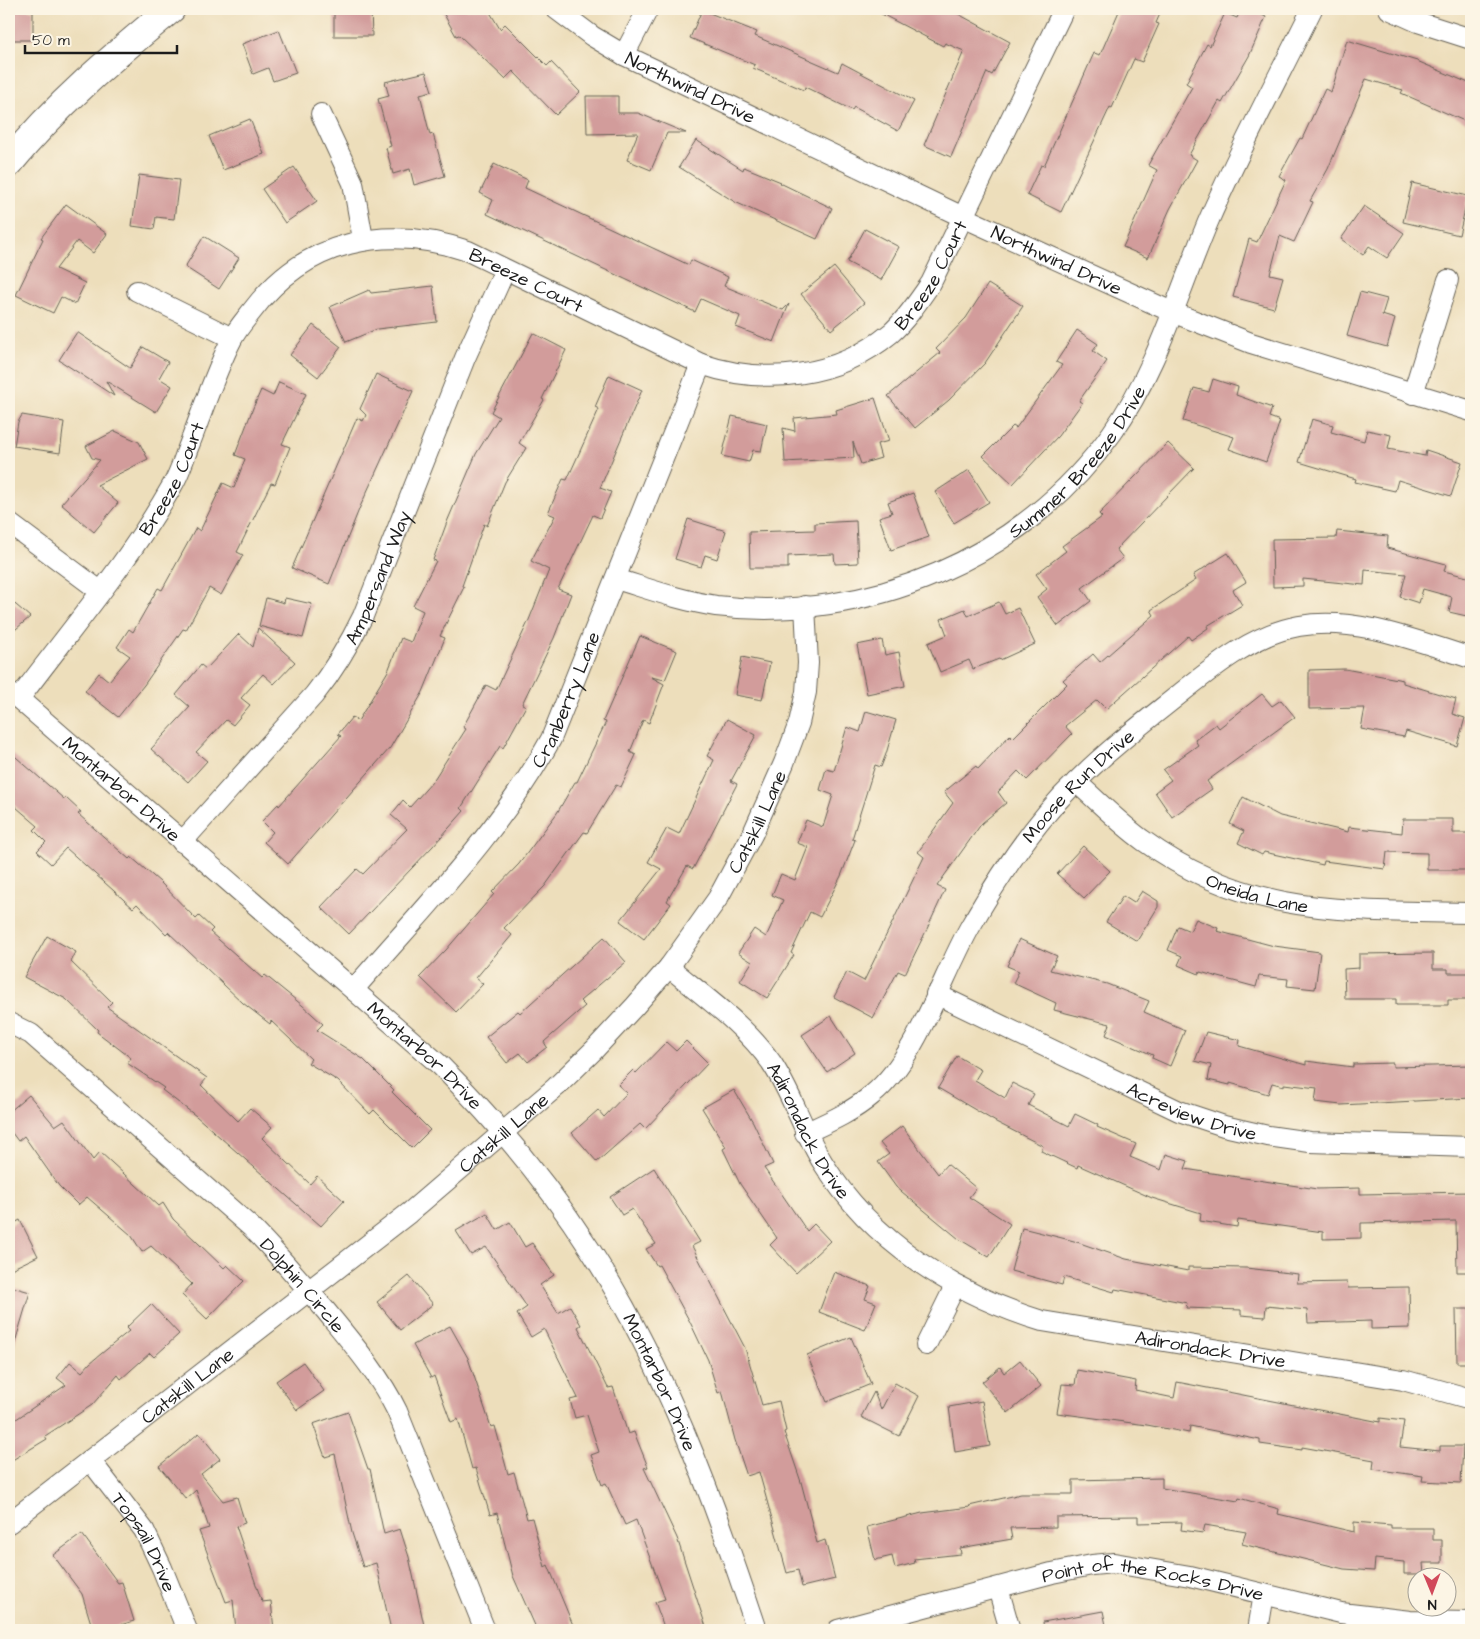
<svg xmlns="http://www.w3.org/2000/svg" width="1480" height="1639" font-family="'Architects Daughter',sans-serif">
  <style>
    .building { fill: #d29c9b }
    .lines { fill: none; stroke-linecap: round; stroke-linejoin: round }
    .street-casing { stroke: #656054; stroke-width: 22 }
    .secondary-casing { stroke: #656054; stroke-width: 30 }
    .street { stroke: #fff; stroke-width: 20 }
    .secondary { stroke: #fff; stroke-width: 28 }
    .labels { text-anchor: middle; stroke-width: 4; stroke-linejoin: round; paint-order: stroke }
    .street-label { font-size: 19px; fill: #1c1c1c; stroke: #fcf5e5 }
  </style>
  <rect width="100%" height="100%" fill="#fcf5e5"/>
  <filter id="ink" filterUnits="userSpaceOnUse"><feTurbulence type="fractalNoise" baseFrequency=".02" numOctaves="2"/><feDisplacementMap in="SourceGraphic" scale="10" xChannelSelector="R" yChannelSelector="G"/><feConvolveMatrix kernelMatrix="1 2 1 2 8 2 1 2 1" color-interpolation-filters="sRGB"/></filter>
  <filter id="wash" filterUnits="userSpaceOnUse"><feTurbulence type="fractalNoise" baseFrequency=".0096" numOctaves="4" result="noise"/><feDisplacementMap in="SourceGraphic" scale="20" xChannelSelector="R" yChannelSelector="G"/><feGaussianBlur stdDeviation="1.12" result="paint"/><feColorMatrix in="noise" values="0 0 0 0 0 0 0 0 0 0 0 0 0 0 0 0 0 1.4 0 .05"/><feComposite in="paint" operator="in"/></filter>
  <g filter="url(#wash)">
    <rect width="100%" height="100%" fill="#eddebb"/>
    <g id="blocks">
      <g class="building">
        <polygon points="334,9 371,9 372,36 334,36"/>
        <polygon points="441,9 488,9 500,29 505,24 547,66 551,62 580,92 556,115 513,71 505,79 459,35 456,36"/>
        <polygon points="872,9 949,9 1010,42 992,75 987,72 951,157 924,145 964,51 945,43 943,46"/>
        <polygon points="1120,9 1162,9 1156,23 1159,24 1142,62 1134,59 1112,108 1110,107 1061,212 1027,195 1041,165 1044,166 1094,53 1100,55"/>
        <polygon points="1241,9 1249,9 1266,17 1249,56 1222,103 1219,101 1189,155 1197,160 1170,209 1148,258 1123,247 1157,170 1148,165 1192,87 1186,83 1207,44 1210,46 1225,13 1237,18"/>
        <rect x="9" y="10" width="24" height="30"/>
        <polygon points="702,10 757,32 755,36 838,72 842,63 914,101 898,131 854,107 852,110 805,87 804,90 753,68 755,65 690,38"/>
        <polygon points="279,30 296,73 273,81 268,68 253,74 242,44"/>
        <polygon points="1347,40 1417,61 1471,84 1471,124 1401,93 1403,90 1366,79 1328,169 1310,201 1313,202 1294,242 1280,236 1270,274 1283,277 1274,308 1233,297 1249,239 1257,242 1286,180 1279,176 1300,138 1302,139 1325,89 1331,92"/>
        <polygon points="426,72 432,91 420,94 430,135 433,134 445,176 414,185 410,169 393,174 386,148 391,146 378,99 389,96 385,82"/>
        <polygon points="586,96 618,96 618,113 638,113 686,133 667,133 651,170 627,160 638,133 587,134"/>
        <polygon points="250,119 264,154 223,170 209,136"/>
        <polygon points="696,140 743,170 744,167 781,182 780,183 832,208 817,239 735,202 679,167"/>
        <polygon points="494,164 528,180 525,188 689,265 691,260 728,277 724,286 783,310 789,304 774,342 736,327 740,316 701,299 695,312 487,214 493,200 480,193"/>
        <polygon points="294,167 317,201 285,223 262,189"/>
        <polygon points="139,175 179,180 174,219 156,217 154,229 132,226"/>
        <polygon points="1412,183 1468,196 1459,235 1403,222"/>
        <polygon points="66,204 107,234 93,253 77,241 56,269 85,283 75,304 61,297 53,313 16,295 43,239 41,238"/>
        <polygon points="1364,206 1404,233 1387,258 1369,246 1363,255 1341,239"/>
        <polygon points="865,229 899,247 881,280 847,262"/>
        <polygon points="204,236 239,258 219,289 185,267"/>
        <polygon points="834,267 864,303 831,330 801,294"/>
        <polygon points="988,284 1023,306 985,363 949,400 915,428 888,396 940,353 936,349 966,318"/>
        <polygon points="433,286 437,322 377,329 346,342 330,307 369,290 371,293"/>
        <polygon points="1360,292 1387,299 1382,315 1395,319 1387,347 1347,336"/>
        <polygon points="313,325 341,347 318,377 290,355"/>
        <polygon points="1077,330 1098,344 1093,351 1107,361 1079,401 1082,403 1058,436 1013,484 983,456 1013,426 1016,428 1062,365 1056,362"/>
        <polygon points="77,332 130,368 143,347 168,362 159,378 172,386 156,412 106,381 114,396 59,360"/>
        <polygon points="533,333 566,350 542,399 544,400 519,443 526,448 505,482 487,526 484,524 462,586 464,587 440,636 445,638 423,692 390,748 288,864 264,842 273,832 262,821 278,804 279,806 341,736 338,734 352,717 358,721 388,671 401,638 411,642 423,611 413,606 436,561 433,560 447,522 476,454 499,417 491,412"/>
        <polygon points="376,374 413,391 360,507 329,584 292,568 357,418 363,421 366,415 360,409"/>
        <polygon points="609,375 642,390 600,488 611,492 600,518 593,515 558,589 571,594 554,638 522,704 526,706 503,748 500,746 461,808 464,811 433,846 349,934 321,907 357,869 363,874 407,829 391,815 403,800 410,807 433,781 466,729 463,727 486,685 496,690 529,620 549,570 531,561 555,516 548,513 563,479 567,480 599,409 595,407"/>
        <polygon points="1213,379 1238,387 1236,395 1272,408 1269,417 1280,421 1266,462 1229,449 1234,437 1183,421 1194,388 1209,392"/>
        <polygon points="279,382 306,394 282,444 290,447 275,484 271,483 237,552 243,555 221,595 209,588 186,630 183,629 144,685 118,717 85,691 99,673 109,681 130,656 117,647 129,629 133,632 158,588 162,590 196,528 200,531 223,483 234,488 245,459 235,455 253,408 261,390 273,396"/>
        <polygon points="875,398 889,441 877,444 881,458 861,464 853,442 854,458 785,462 783,428 795,431 794,418 837,414 836,410"/>
        <polygon points="22,415 64,422 60,453 14,446 18,422"/>
        <polygon points="732,416 767,424 761,451 753,450 749,462 722,456"/>
        <polygon points="1312,419 1333,425 1331,432 1364,441 1367,430 1391,435 1388,449 1425,456 1426,450 1462,462 1451,496 1398,480 1395,491 1355,482 1356,479 1299,462"/>
        <polygon points="115,431 139,442 148,459 97,485 118,503 94,532 61,504 100,460 92,458 86,446"/>
        <polygon points="1168,443 1194,468 1116,549 1123,558 1082,588 1091,601 1058,626 1037,597 1047,589 1036,574 1066,551 1062,546 1102,517 1099,514"/>
        <polygon points="969,470 989,502 954,523 935,492"/>
        <polygon points="913,493 929,537 891,550 879,517 892,513 888,502"/>
        <polygon points="688,519 726,531 717,559 705,555 701,567 675,559"/>
        <polygon points="856,521 858,563 835,564 834,554 788,556 788,568 750,568 749,532 815,530 815,523"/>
        <polygon points="1337,531 1388,536 1387,548 1446,564 1444,571 1471,578 1471,617 1449,612 1452,597 1423,589 1419,603 1400,597 1406,574 1365,570 1364,585 1303,579 1303,586 1273,587 1272,539 1336,538"/>
        <polygon points="1228,553 1246,582 1233,590 1242,605 1207,626 1208,628 1191,640 1188,636 1106,709 1097,700 1065,726 1072,734 1027,780 1018,771 998,792 1006,803 982,823 937,886 945,890 926,931 905,974 898,971 873,1018 834,997 847,972 864,981 924,857 918,852 953,803 944,792 976,766 978,769 1010,735 1013,738 1067,684 1063,680 1093,654 1100,662 1154,615 1151,610 1196,580 1193,575"/>
        <polygon points="266,598 284,603 285,598 312,604 303,638 259,626"/>
        <polygon points="9,599 30,617 9,635"/>
        <polygon points="999,602 1005,614 1018,608 1035,644 1000,660 999,659 973,669 969,660 940,672 928,643 947,635 941,619 965,609 968,616"/>
        <polygon points="258,628 295,662 274,684 263,674 241,698 250,705 233,725 226,720 196,752 207,761 188,782 151,749 190,707 176,695 201,665 206,669 239,634 253,647"/>
        <polygon points="640,636 677,651 665,680 651,677 664,684 649,723 643,720 630,752 636,755 621,787 616,785 587,833 584,832 545,886 504,928 512,935 476,978 483,984 456,1012 420,977 446,950 494,894 492,892 519,864 557,813 575,782 577,782 606,722 603,721"/>
        <polygon points="882,640 885,655 899,652 905,686 867,694 857,645"/>
        <polygon points="742,657 770,663 762,700 735,695"/>
        <polygon points="1345,669 1403,680 1403,683 1456,699 1452,714 1465,718 1457,746 1406,731 1404,737 1361,729 1365,708 1309,709 1309,670"/>
        <polygon points="1262,694 1272,706 1281,700 1295,717 1207,781 1212,789 1172,817 1155,792 1171,780 1163,770 1198,745 1195,740 1216,724 1219,728"/>
        <polygon points="866,711 896,720 886,754 881,767 875,765 852,839 855,840 841,876 820,917 810,912 791,953 794,955 767,998 740,981 752,962 738,953 754,929 766,937 783,900 772,895 781,874 795,880 808,847 797,843 806,820 823,827 833,795 820,790 826,769 834,771 847,727 860,732"/>
        <polygon points="727,719 756,735 731,781 737,784 693,869 687,866 667,901 671,904 644,939 620,921 661,869 648,862 667,828 679,834 714,760 707,756"/>
        <polygon points="9,751 64,799 66,798 81,812 78,814 129,859 131,857 160,882 196,919 199,916 213,929 210,932 262,978 265,975 302,1005 323,1024 317,1030 363,1059 394,1090 392,1092 430,1130 412,1148 374,1110 370,1114 338,1081 308,1063 311,1059 271,1021 270,1024 243,1003 168,932 166,934 137,904 133,908 66,848 51,864 37,851 46,842 34,830 38,826 9,801"/>
        <polygon points="1243,797 1280,816 1348,832 1349,827 1402,833 1403,819 1453,819 1453,833 1471,833 1471,870 1427,870 1427,853 1387,852 1385,869 1324,861 1323,865 1264,852 1262,855 1238,843 1244,831 1230,824"/>
        <polygon points="1083,846 1110,871 1084,898 1057,874"/>
        <polygon points="1142,891 1158,901 1158,907 1137,941 1106,922 1123,896 1134,903"/>
        <polygon points="1196,919 1218,928 1217,931 1274,946 1320,952 1315,989 1287,986 1288,979 1259,976 1256,987 1200,972 1199,974 1178,965 1182,956 1168,950 1178,926 1190,931"/>
        <polygon points="47,936 76,952 71,962 112,1002 107,1007 207,1078 201,1085 238,1121 250,1108 272,1127 262,1138 310,1184 317,1176 344,1201 321,1226 196,1116 162,1090 164,1088 127,1063 131,1058 97,1032 98,1030 66,999 24,977"/>
        <polygon points="604,937 626,962 580,1001 585,1006 544,1042 547,1047 528,1062 520,1053 507,1063 486,1037 518,1011 520,1013"/>
        <polygon points="1019,939 1057,956 1050,970 1107,984 1149,1001 1144,1012 1185,1030 1170,1066 1152,1058 1153,1055 1106,1035 1110,1024 1054,1010 1056,1003 1013,983 1019,971 1007,966"/>
        <polygon points="1433,953 1433,969 1448,969 1448,973 1471,973 1471,1000 1448,1000 1448,1005 1396,1005 1396,999 1345,999 1344,969 1359,968 1359,954"/>
        <polygon points="831,1016 855,1053 827,1072 802,1035"/>
        <polygon points="1206,1032 1240,1040 1239,1046 1306,1065 1306,1061 1353,1067 1353,1064 1393,1063 1393,1067 1471,1065 1471,1098 1341,1105 1315,1102 1317,1088 1284,1084 1284,1086 1272,1083 1268,1094 1230,1083 1230,1085 1208,1080 1211,1065 1195,1061"/>
        <polygon points="686,1041 708,1063 645,1129 640,1124 597,1162 572,1133 598,1110 604,1117 627,1093 618,1085 633,1070 636,1073 666,1042 676,1051"/>
        <polygon points="957,1056 981,1070 975,1080 1005,1098 1012,1083 1034,1094 1028,1105 1069,1126 1075,1114 1098,1125 1097,1127 1136,1144 1130,1157 1161,1170 1166,1154 1188,1161 1185,1169 1317,1189 1360,1188 1360,1194 1471,1192 1471,1272 1457,1272 1456,1221 1361,1223 1361,1238 1323,1239 1323,1232 1238,1220 1237,1227 1200,1221 1201,1213 1152,1198 1078,1165 1077,1168 1041,1151 1043,1146 996,1122 938,1088"/>
        <polygon points="734,1090 753,1122 773,1164 764,1168 807,1231 814,1224 830,1241 796,1273 770,1245 777,1238 740,1184 723,1149 726,1147 702,1108"/>
        <polygon points="29,1095 55,1126 64,1120 93,1160 100,1152 159,1206 163,1203 173,1219 224,1268 227,1265 244,1281 207,1319 182,1295 192,1284 151,1246 142,1252 131,1235 87,1197 78,1205 59,1186 24,1136 18,1141 9,1129 9,1112"/>
        <polygon points="902,1126 938,1174 947,1164 976,1188 969,1197 1010,1224 989,1257 959,1239 896,1187 878,1162 889,1154 880,1143"/>
        <polygon points="654,1168 700,1242 692,1246 745,1348 762,1405 779,1401 786,1431 784,1432 801,1482 817,1543 825,1540 835,1579 802,1587 798,1570 787,1573 759,1472 747,1476 735,1440 722,1391 718,1393 708,1360 690,1322 659,1265 657,1266 646,1249 656,1244 632,1209 622,1215 610,1197"/>
        <polygon points="487,1213 497,1230 510,1222 525,1247 532,1243 554,1275 540,1285 558,1313 570,1306 581,1325 578,1327 608,1388 613,1387 628,1434 634,1432 648,1467 644,1468 677,1538 707,1630 665,1630 655,1602 665,1599 636,1520 625,1525 606,1483 602,1485 591,1455 599,1452 587,1415 575,1418 570,1400 578,1398 544,1329 531,1337 517,1314 527,1307 486,1247 471,1255 456,1231"/>
        <polygon points="20,1220 38,1256 9,1270 9,1226"/>
        <polygon points="1022,1228 1074,1241 1126,1259 1188,1271 1188,1267 1246,1268 1298,1274 1297,1283 1347,1282 1348,1288 1409,1287 1410,1328 1371,1329 1371,1321 1308,1323 1307,1310 1266,1306 1265,1317 1241,1315 1241,1310 1186,1308 1187,1303 1115,1289 1114,1292 1064,1277 1062,1285 1011,1271"/>
        <polygon points="834,1272 870,1286 865,1299 876,1303 865,1330 819,1312"/>
        <polygon points="409,1276 433,1304 400,1330 377,1302"/>
        <polygon points="9,1286 30,1292 13,1349 9,1348"/>
        <polygon points="151,1304 179,1334 154,1357 150,1353 121,1379 118,1375 92,1405 45,1436 47,1439 9,1462 9,1424 66,1385 57,1378 70,1362 82,1372 90,1363 129,1331 126,1328"/>
        <polygon points="1456,1309 1471,1309 1471,1363 1457,1363"/>
        <polygon points="450,1326 468,1358 491,1427 495,1426 508,1474 514,1472 527,1519 532,1518 545,1567 548,1565 575,1630 537,1630 513,1576 497,1513 490,1515 476,1468 472,1469 458,1419 451,1422 434,1376 431,1378 413,1345"/>
        <polygon points="851,1337 871,1384 827,1402 807,1355"/>
        <polygon points="1020,1360 1041,1386 1008,1413 982,1382 1000,1367 1004,1373"/>
        <polygon points="303,1362 324,1391 297,1410 276,1381"/>
        <polygon points="1077,1370 1136,1381 1135,1390 1174,1398 1177,1382 1380,1422 1380,1418 1404,1421 1400,1447 1440,1451 1440,1446 1463,1446 1461,1483 1422,1481 1423,1476 1373,1469 1374,1460 1302,1447 1302,1450 1260,1444 1260,1440 1190,1426 1189,1433 1147,1425 1057,1413 1062,1384 1075,1385"/>
        <polygon points="895,1383 919,1396 899,1436 861,1417 874,1392 881,1410"/>
        <polygon points="982,1401 990,1446 955,1452 949,1407"/>
        <polygon points="348,1412 368,1469 370,1469 384,1534 400,1529 409,1557 425,1630 391,1630 376,1563 363,1567 352,1533 335,1454 325,1457 313,1424"/>
        <polygon points="199,1433 220,1459 201,1474 223,1501 237,1497 245,1523 236,1526 262,1602 271,1601 274,1630 236,1630 233,1600 226,1602 199,1531 209,1528 196,1490 186,1499 159,1466"/>
        <polygon points="1162,1478 1162,1488 1238,1501 1239,1498 1279,1509 1278,1514 1354,1532 1354,1522 1391,1525 1391,1528 1433,1528 1433,1540 1442,1540 1442,1563 1423,1563 1424,1574 1404,1574 1404,1562 1375,1559 1374,1571 1344,1569 1242,1544 1246,1532 1205,1525 1203,1533 1181,1530 1182,1522 1138,1523 1138,1516 1056,1517 1056,1527 1010,1528 1012,1539 960,1548 961,1554 914,1559 915,1563 895,1568 892,1556 875,1560 867,1527 922,1513 970,1507 969,1506 1021,1494 1073,1494 1073,1480"/>
        <polygon points="82,1534 118,1583 122,1582 134,1621 103,1630 93,1630 82,1594 53,1555"/>
        <polygon points="1103,1611 1107,1630 1044,1630 1043,1622"/>
      </g>
    </g>
  </g>
  <g filter="url(#ink)">
    <use href="#blocks" fill-opacity="0" stroke="#656054" stroke-width="1"/>
    <g class="lines">
      <g class="street-casing">
        <g id="street">
          <path id="s1" d="M556,9L592,36L624,55L965,218L1172,312L1251,343L1471,411"/>
          <polyline points="1389,9 1418,22 1471,39"/>
          <polyline points="624,55 648,9"/>
          <polyline points="321,114 353,183 363,239"/>
          <polyline points="137,291 232,338"/>
          <polyline points="1413,394 1448,280"/>
          <polyline points="9,523 100,591"/>
          <path id="s2" d="M616,579C649,589 682,601 716,606C867,624 1024,558 1112,433C1157,370 1178,293 1208,222C1239,150 1277,80 1312,9"/>
          <path id="s3" d="M9,693L19,699L441,1066C497,1122 548,1184 591,1251C665,1366 714,1500 757,1630"/>
          <path id="s4" d="M19,699C71,629 129,562 172,486C179,475 183,461 188,448C202,413 215,372 232,339C237,329 245,320 252,311C306,239 386,224 468,251L701,364C765,386 837,378 891,333C907,319 919,300 931,283L1064,9"/>
          <path id="s5" d="M1076,782C1098,801 1120,824 1144,841C1250,918 1349,910 1471,913"/>
          <path id="s6" d="M182,842L314,695C334,670 349,645 363,616L465,358L505,270"/>
          <path id="s7" d="M669,967C703,996 744,1024 771,1062C792,1093 803,1131 823,1163C872,1242 954,1294 1042,1321L1403,1380L1471,1399"/>
          <path id="s8" d="M354,989C423,909 500,832 551,739L701,364"/>
          <path id="s9" d="M936,994L1179,1111L1224,1126L1268,1136L1310,1142L1471,1147"/>
          <path id="s10" d="M9,1023L31,1034L251,1227C278,1254 301,1282 326,1311C352,1343 379,1374 397,1411L485,1630"/>
          <path id="s11" d="M805,1133C829,1122 852,1112 872,1095C916,1060 942,977 970,927C999,876 1034,822 1077,781C1109,749 1146,721 1181,693C1216,665 1254,634 1299,626C1357,616 1416,641 1471,658"/>
          <polyline points="926,1345 955,1286"/>
          <path id="s12" d="M90,1460L144,1530L162,1568L187,1630"/>
          <path id="s13" d="M9,1523L409,1213L556,1087L594,1050L635,1006L669,967L718,898L753,833L784,763L799,723L806,692L808,663L805,606"/>
          <polyline points="998,1588 1010,1630"/>
          <path id="s14" d="M838,1630L1052,1573L1092,1565L1114,1563L1190,1576L1341,1613L1410,1621L1471,1622"/>
          <polyline points="1258,1630 1264,1594"/>
        </g>
      </g>
      <g class="secondary-casing">
        <path id="secondary" d="M9,163C56,105 114,56 171,9"/>
      </g>
      <use href="#street" class="street"/>
      <use href="#secondary" class="secondary"/>
    </g>
  </g>
  <g class="labels">
    <g class="street-label">
      <text dy="7" stroke="none"><textPath href="#s1" startOffset="156">Northwind Drive</textPath></text>
      <text dy="7" stroke="none"><textPath href="#s1" startOffset="561">Northwind Drive</textPath></text>
      <text dy="7" stroke="none"><textPath href="#s4" startOffset="1228">Breeze Court</textPath></text>
      <text dy="7" stroke="none"><textPath href="#s4" startOffset="762">Breeze Court</textPath></text>
      <text dy="7" stroke="none"><textPath href="#s2" startOffset="512">Summer Breeze Drive</textPath></text>
      <text dy="7" stroke="none"><textPath href="#s4" startOffset="269">Breeze Court</textPath></text>
      <text dy="7" stroke="none"><textPath href="#s6" startOffset="332">Ampersand Way</textPath></text>
      <text dy="7" stroke="none"><textPath href="#s8" startOffset="361">Cranberry Lane</textPath></text>
      <text dy="7" stroke="none"><textPath href="#s11" startOffset="452">Moose Run Drive</textPath></text>
      <text dy="7" stroke="none"><textPath href="#s3" startOffset="148">Montarbor Drive</textPath></text>
      <text dy="7" stroke="none"><textPath href="#s13" startOffset="1035">Catskill Lane</textPath></text>
      <text dy="7" stroke="none"><textPath href="#s5" startOffset="216">Oneida Lane</textPath></text>
      <text dy="7" stroke="none"><textPath href="#s3" startOffset="552">Montarbor Drive</textPath></text>
      <text dy="7" stroke="none"><textPath href="#s9" startOffset="282">Acreview Drive</textPath></text>
      <text dy="7" stroke="none"><textPath href="#s7" startOffset="218">Adirondack Drive</textPath></text>
      <text dy="7" stroke="none"><textPath href="#s13" startOffset="630">Catskill Lane</textPath></text>
      <text dy="7" stroke="none"><textPath href="#s10" startOffset="395">Dolphin Circle</textPath></text>
      <text dy="7" stroke="none"><textPath href="#s7" startOffset="700">Adirondack Drive</textPath></text>
      <text dy="7" stroke="none"><textPath href="#s3" startOffset="958">Montarbor Drive</textPath></text>
      <text dy="7" stroke="none"><textPath href="#s13" startOffset="225">Catskill Lane</textPath></text>
      <text dy="7" stroke="none"><textPath href="#s12" startOffset="99">Topsail Drive</textPath></text>
      <text dy="7" stroke="none"><textPath href="#s14" startOffset="324">Point of the Rocks Drive</textPath></text>
    </g>
  </g>
  <rect width="1480" height="1639" fill="none" stroke="#fcf5e5" stroke-width="30"/>
  <g transform="translate(1432 1592) rotate(179)"><circle r="24" fill="#fcf5e5" stroke="#a29e95"/>
  <path d="M0-4L9 19L0 12L-9 19Z" fill="#d1495b"/>
  <text y="-8" font-size="14" font-weight="bold" text-anchor="middle" fill="#1c1c1c">N</text>
  </g>
  <path d="M25 45v8h152v-8" fill="none" stroke="#1c1c1c" stroke-width="2.5"/>
  <text x="32" y="45" font-size="15" fill="#1c1c1c" stroke="#fcf5e5" stroke-width="4" paint-order="stroke">50 m</text>
</svg>
